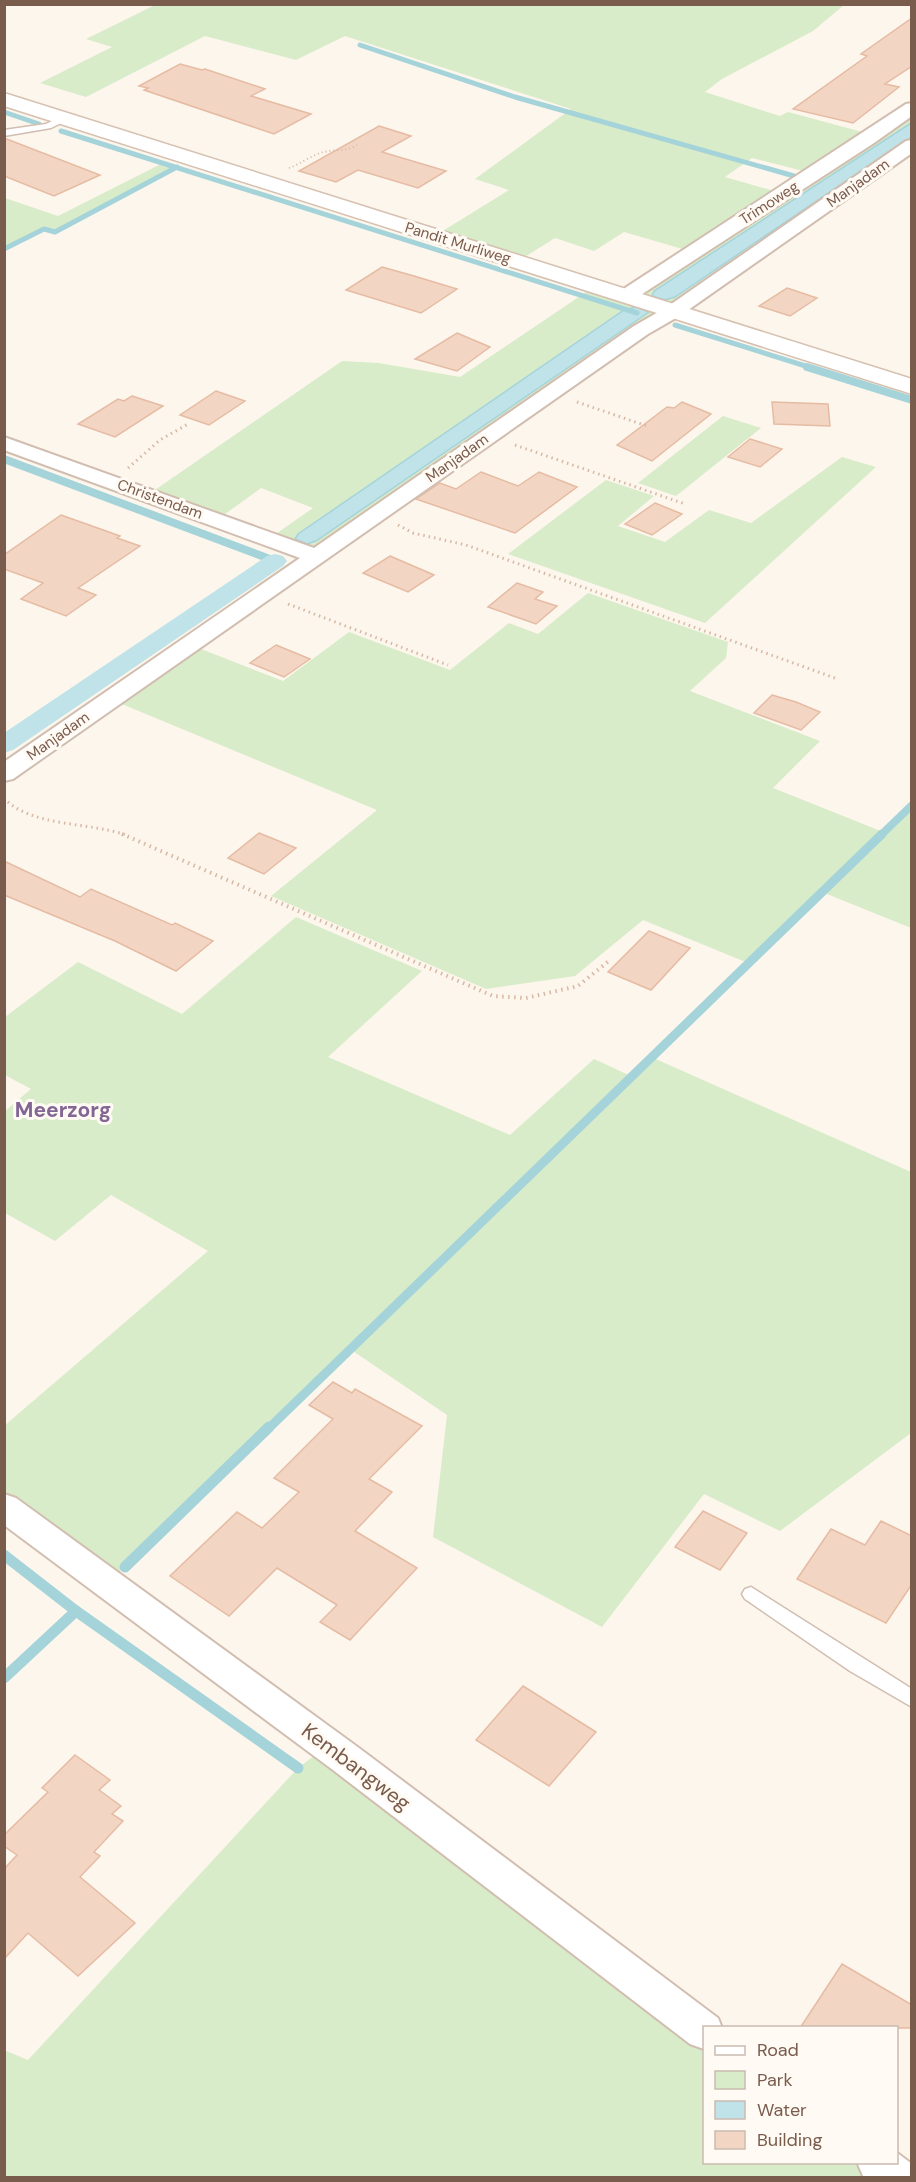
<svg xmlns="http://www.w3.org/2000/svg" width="916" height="2182" font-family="'DM Sans',sans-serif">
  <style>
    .green { fill: #d8ecc9; fill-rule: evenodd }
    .water { fill: #bfe3e8; stroke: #a5d3da; stroke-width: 1.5 }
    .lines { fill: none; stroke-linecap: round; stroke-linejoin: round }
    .stream-far3 { stroke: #a5d3da; stroke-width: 5 }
    .stream-far2 { stroke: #a5d3da; stroke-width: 8 }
    .stream-far1 { stroke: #a5d3da; stroke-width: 9 }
    .stream { stroke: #a5d3da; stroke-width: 11 }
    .canal { fill: #bfe3e8; fill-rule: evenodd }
    .building { fill: #f3d5c3; stroke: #e6bba3; stroke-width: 1.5 }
    .lane-casing { stroke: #d1beb0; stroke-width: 3 }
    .street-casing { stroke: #d1beb0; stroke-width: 4 }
    .secondary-casing { stroke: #d6c0b0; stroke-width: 3 }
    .path-far2 { stroke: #d9b8a5; stroke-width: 2; stroke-dasharray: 1 3; stroke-linecap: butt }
    .path-far1 { stroke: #d9b8a5; stroke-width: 3; stroke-dasharray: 1.5 4; stroke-linecap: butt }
    .path { stroke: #d9b8a5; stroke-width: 4; stroke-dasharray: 1.5 4.5; stroke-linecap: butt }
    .lane { fill: #fff; fill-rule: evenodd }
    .street { fill: #fff; fill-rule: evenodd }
    .secondary { fill: #fff; fill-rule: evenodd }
    .labels { text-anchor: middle; stroke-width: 6; stroke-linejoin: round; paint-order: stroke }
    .far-street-label { font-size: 15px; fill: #7a5c4d; stroke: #fffaf3 }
    .quarter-label { font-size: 21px; font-weight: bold; fill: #846695; stroke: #fffaf3 }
    .near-street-label { font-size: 21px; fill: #7a5c4d; stroke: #fffaf3 }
  </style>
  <rect width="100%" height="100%" fill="#fdf6ec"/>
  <g class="green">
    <polygon points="155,5 844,5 813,31 722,79 705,92 780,116 788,112 866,133 807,172 752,158 725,177 774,191 686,250 624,232 594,251 555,238 523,258 441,232 509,190 475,179 571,109 345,36 296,60 205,36 86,97 40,83 112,47 86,39"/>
    <polygon points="911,114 911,123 654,291 652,295 665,300 676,297 911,137 911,140 680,301 662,303 641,294"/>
    <polygon points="163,163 177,167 55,232 44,229 5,249 5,198 58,216"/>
    <path d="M589,290L655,311L654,315L319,547L307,548L273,536L313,508L261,488L221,517L152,492L342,361L379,363L460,377ZM636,307L295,539L298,534L624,310Z"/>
    <polygon points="723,416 761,428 676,496 638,483"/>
    <polygon points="842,457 876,467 705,623 508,554 606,480 654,496 618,526 665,542 709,510 751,523"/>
    <polygon points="588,593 728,642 726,658 690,691 820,741 773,788 883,832 911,805 911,928 822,892 748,963 643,920 575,976 486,989 271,896 377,810 117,702 196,647 283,681 349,632 450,670 509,623 538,634"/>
    <polygon points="296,917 422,971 328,1057 510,1135 594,1059 631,1076 651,1057 911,1172 911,1433 780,1531 704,1494 602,1627 433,1537 447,1415 350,1349 116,1575 5,1493 4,1426 208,1251 111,1195 55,1241 5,1213 5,1111 31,1089 5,1075 5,1017 78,962 182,1014"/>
    <polygon points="319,1752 704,2047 704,2162 855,2163 874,2177 5,2177 4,2050 28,2060 298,1768"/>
  </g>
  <g class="water">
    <polygon points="911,123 911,137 675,297 665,300 652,296 654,291"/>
    <polygon points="636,307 649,312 316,541 307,544 295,539 298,534 624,310"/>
  </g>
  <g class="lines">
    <g class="stream-far3">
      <polyline points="360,45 515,97 794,176"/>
      <polyline points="4,112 39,124"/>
      <polyline points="61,131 637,313"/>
      <polyline points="4,249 44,229 55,232 177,167"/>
      <polyline points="675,325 812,368"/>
    </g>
    <g class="stream-far2">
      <polyline points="807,367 912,400"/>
      <polyline points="4,459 275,561"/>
      <polyline points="881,835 912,805"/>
    </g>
    <polyline class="stream-far1" points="268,1429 882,834"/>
    <g class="stream">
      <polyline points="4,1555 76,1611 298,1768"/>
      <polyline points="125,1567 269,1427"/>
      <polyline points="4,1678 76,1611"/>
    </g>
    <polygon class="canal" points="275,554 283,556 287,561 283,566 13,750 4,753 4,733 267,556"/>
  </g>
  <g class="building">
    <polygon points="912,18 912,66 885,84 899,87 853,123 793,109 867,56 861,54"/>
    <polygon points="180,64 202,70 205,69 265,89 251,96 311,114 274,134 144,90 148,88 139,86"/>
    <polygon points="379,126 411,136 382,152 446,171 418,188 358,170 336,182 299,171"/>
    <polygon points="4,138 100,175 54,196 4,176"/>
    <polygon points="382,267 414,276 457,289 421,313 346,290"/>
    <polygon points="787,288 817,298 790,316 759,306"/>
    <polygon points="457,333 490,347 457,371 415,359"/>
    <polygon points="216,391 245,401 209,425 180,415"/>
    <polygon points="132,396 163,406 115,437 78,424 118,399 124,401"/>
    <polygon points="682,402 711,414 652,461 617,445 667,407 674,408"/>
    <polygon points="772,402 828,404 830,426 774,424"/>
    <polygon points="750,439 782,449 760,467 728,457"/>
    <polygon points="481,472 518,486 539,472 577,487 515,533 416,499 440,483 456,489"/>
    <polygon points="655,503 682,514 652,535 625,524"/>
    <polygon points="61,515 120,536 117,538 140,546 78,588 96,595 66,616 21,599 43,583 4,569 4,555"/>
    <polygon points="390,556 434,575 408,592 363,573"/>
    <polygon points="517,583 543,592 535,599 557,606 536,624 488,607"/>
    <polygon points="276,645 310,659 284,677 250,663"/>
    <polygon points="772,695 796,702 820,712 801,730 754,713"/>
    <polygon points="259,833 296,848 264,874 228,858"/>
    <polygon points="4,861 80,897 91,889 172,925 175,923 213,941 176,971 115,941 4,895"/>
    <polygon points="649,931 690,948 651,990 608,972"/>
    <polygon points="333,1382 352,1393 355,1389 422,1426 369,1479 392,1492 355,1531 417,1568 350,1640 320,1622 337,1605 277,1568 229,1616 170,1576 237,1512 262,1528 299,1492 274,1478 333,1419 309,1405"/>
    <polygon points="703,1511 747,1533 720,1570 675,1547"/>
    <polygon points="881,1521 912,1536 912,1584 886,1623 797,1579 831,1529 865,1545"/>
    <polygon points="523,1686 596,1732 549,1786 476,1740"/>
    <polygon points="75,1755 110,1780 99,1790 121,1806 112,1814 123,1821 94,1852 100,1856 80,1877 135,1923 78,1976 28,1933 4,1959 4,1869 17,1855 4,1846 4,1835 48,1792 42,1788"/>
    <polygon points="842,1964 912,2005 912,2028 800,2028"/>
  </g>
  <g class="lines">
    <g class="lane-casing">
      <g id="lane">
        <polygon points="64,115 67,116 67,120 51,128 4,136 4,130 46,124"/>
        <polygon points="751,1587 912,1689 912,1707 850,1671 745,1599 742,1594 745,1589"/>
      </g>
    </g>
    <g class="street-casing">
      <g id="street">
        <polygon points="912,103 912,116 874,143 633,300 619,300 616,296 619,292 906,104"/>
        <polygon points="912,140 912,153 681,315 648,334 13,779 4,781 4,762 300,558 4,450 4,437 314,548 634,326 667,307 906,141"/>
        <polygon points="4,1494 16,1498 359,1748 718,2018 722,2028 704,2028 704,2049 690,2044 333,1770 4,1525"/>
        <polygon points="896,2152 912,2164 912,2178 863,2176 857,2162 896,2162"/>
      </g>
    </g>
    <g class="secondary-casing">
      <polygon id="secondary" points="4,93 912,379 912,394 4,106"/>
    </g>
    <path class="path-far2" d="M289,168C300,164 314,154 324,152C336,149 346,152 357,145"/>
    <g class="path-far1">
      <polyline points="577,402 647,426"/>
      <polyline points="515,445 685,504"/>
      <polyline points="128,468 160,440 188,424"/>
      <polyline points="398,525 413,533 466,545 835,678"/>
      <polyline points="288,604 448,665"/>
      <path d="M4,798C30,827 90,822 126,835"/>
    </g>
    <polyline class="path" points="122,834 493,996 526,998 578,986 610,960"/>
    <use href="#lane" class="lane"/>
    <use href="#street" class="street"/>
    <use href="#secondary" class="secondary"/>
  </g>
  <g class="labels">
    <g class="far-street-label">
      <text transform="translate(858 183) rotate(-35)" y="5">Manjadam</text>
      <text transform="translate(769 203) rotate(-33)" y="5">Trimoweg</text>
      <text transform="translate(458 243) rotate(17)" y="5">Pandit Murliweg</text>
      <text transform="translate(457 458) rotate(-35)" y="5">Manjadam</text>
      <text transform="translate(160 499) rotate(20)" y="5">Christendam</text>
      <text transform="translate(58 736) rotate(-35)" y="5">Manjadam</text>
    </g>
    <g class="quarter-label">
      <text x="63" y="1117">Meerzorg</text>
    </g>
    <g class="near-street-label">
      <text transform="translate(356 1767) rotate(37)" y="7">Kembangweg</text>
    </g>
  </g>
  <rect width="916" height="2182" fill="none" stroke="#7a5c4d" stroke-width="12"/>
  <rect x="703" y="2026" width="195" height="138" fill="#fffaf3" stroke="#cabbb1" stroke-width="1.5"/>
  <rect x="715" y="2046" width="30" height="9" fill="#ffffff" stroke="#cabbb1" stroke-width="1.5"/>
  <text x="757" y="2056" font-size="18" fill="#7a5c4d">Road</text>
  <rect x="715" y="2071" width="30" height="18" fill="#d8ecc9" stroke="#cabbb1" stroke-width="1.5"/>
  <text x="757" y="2086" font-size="18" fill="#7a5c4d">Park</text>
  <rect x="715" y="2101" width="30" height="18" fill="#bfe3e8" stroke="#cabbb1" stroke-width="1.5"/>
  <text x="757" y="2116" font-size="18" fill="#7a5c4d">Water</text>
  <rect x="715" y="2131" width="30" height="18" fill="#f3d5c3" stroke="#cabbb1" stroke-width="1.5"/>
  <text x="757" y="2146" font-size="18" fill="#7a5c4d">Building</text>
</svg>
